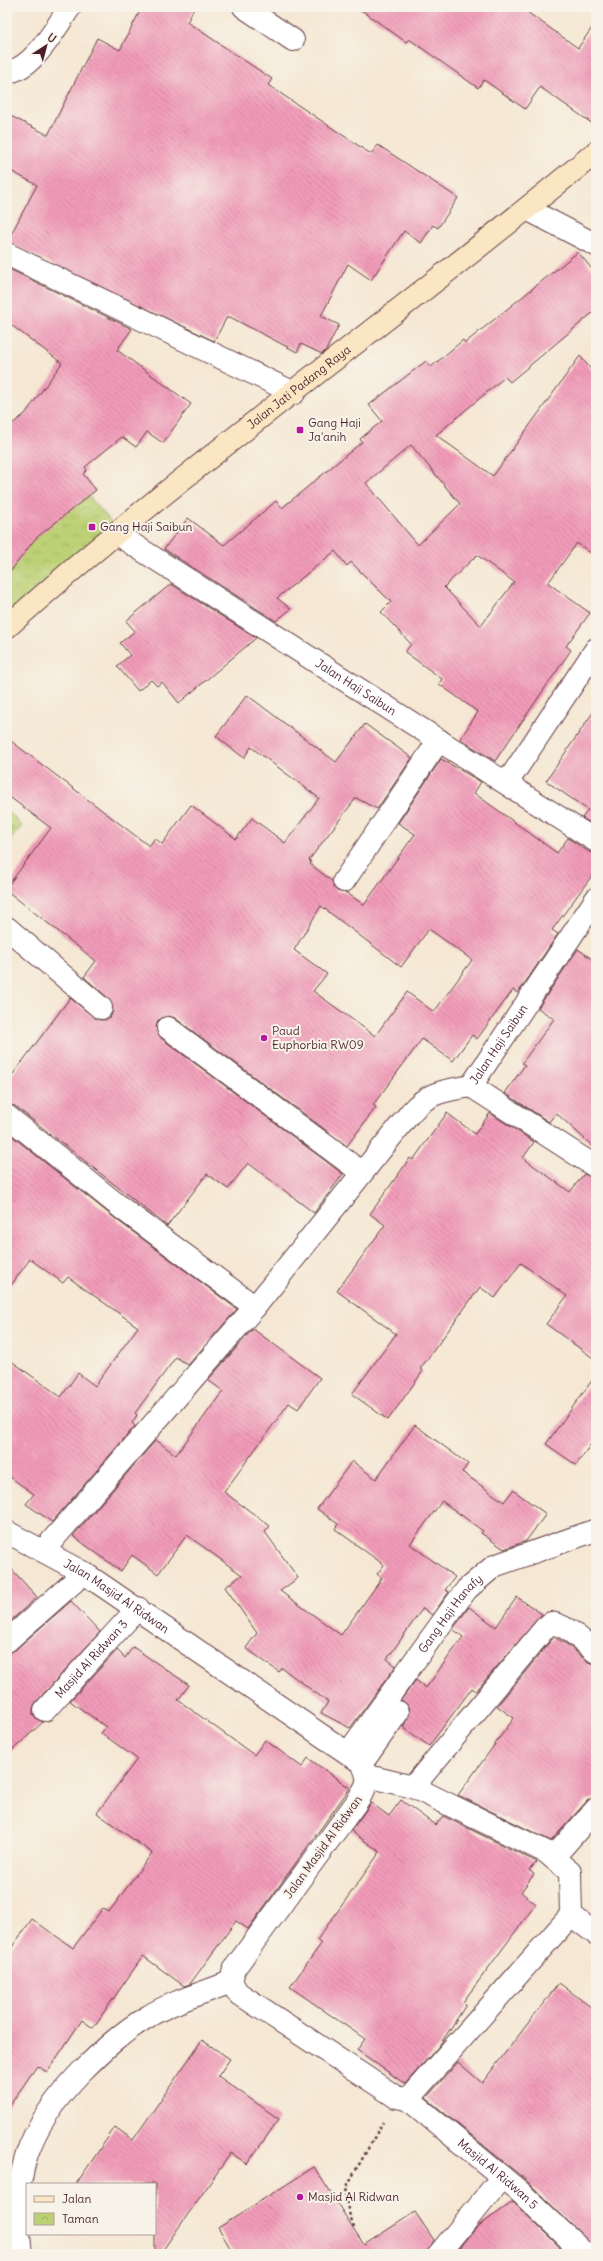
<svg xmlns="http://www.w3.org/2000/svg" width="603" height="2261" font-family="Delius,sans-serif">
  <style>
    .cemetery { fill: url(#cemetery-stones); stroke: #837850 }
    .park { fill: url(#park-crowns); stroke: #837850 }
    .building { fill: url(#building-back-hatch); fill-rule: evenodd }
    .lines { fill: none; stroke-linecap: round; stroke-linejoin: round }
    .street-casing { stroke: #643d44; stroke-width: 24 }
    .secondary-casing { stroke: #643d44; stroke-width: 24 }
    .path { stroke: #643d44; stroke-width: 2.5; stroke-dasharray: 3 3; stroke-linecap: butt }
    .street { stroke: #fff; stroke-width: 22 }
    .secondary { stroke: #fbe6c3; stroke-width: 22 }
    .poi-dot { fill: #b5179e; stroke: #f7f3e8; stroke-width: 1.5 }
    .labels { text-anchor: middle; stroke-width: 4; stroke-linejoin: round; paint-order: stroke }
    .street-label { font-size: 12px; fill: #4a1f2b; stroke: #f7f3e8 }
    .poi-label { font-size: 12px; fill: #4a1f2b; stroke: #f7f3e8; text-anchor: start }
  </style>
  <defs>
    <pattern id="cemetery-stones" width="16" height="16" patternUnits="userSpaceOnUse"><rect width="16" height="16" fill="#bcd074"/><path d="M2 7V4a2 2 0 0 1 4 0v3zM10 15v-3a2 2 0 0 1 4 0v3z" fill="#a3b265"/></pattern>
    <pattern id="park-crowns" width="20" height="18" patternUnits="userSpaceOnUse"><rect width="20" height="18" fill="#bcd074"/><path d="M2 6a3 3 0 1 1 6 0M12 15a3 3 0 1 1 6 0" fill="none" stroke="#a3b265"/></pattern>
    <pattern id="building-back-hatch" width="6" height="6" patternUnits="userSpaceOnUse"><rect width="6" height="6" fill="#f29cba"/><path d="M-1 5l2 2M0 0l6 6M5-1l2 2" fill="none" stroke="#c67f97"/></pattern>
  </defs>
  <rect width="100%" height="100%" fill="#f7f3e8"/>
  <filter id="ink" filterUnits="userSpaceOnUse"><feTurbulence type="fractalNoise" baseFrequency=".025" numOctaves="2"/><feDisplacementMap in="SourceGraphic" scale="8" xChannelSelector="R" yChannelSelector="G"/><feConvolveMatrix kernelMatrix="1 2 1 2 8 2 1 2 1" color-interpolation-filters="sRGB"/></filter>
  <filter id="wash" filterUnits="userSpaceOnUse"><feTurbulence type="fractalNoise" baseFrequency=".012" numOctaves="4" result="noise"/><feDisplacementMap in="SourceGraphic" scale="16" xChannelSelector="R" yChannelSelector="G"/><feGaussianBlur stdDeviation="0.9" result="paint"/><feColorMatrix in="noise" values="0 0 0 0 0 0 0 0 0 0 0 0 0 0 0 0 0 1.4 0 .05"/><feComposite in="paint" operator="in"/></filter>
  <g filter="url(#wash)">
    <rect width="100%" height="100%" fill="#f5e7d3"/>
    <polygon class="cemetery" points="7,810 22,826 7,843"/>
    <polygon class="park" points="76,482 115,526 7,616 7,538"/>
    <g id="blocks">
      <g class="building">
        <polygon points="142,7 195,7 187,22 272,79 268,85 371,154 378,145 458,198 438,228 433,225 421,243 404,231 371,280 348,264 321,316 339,325 326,350 322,354 301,344 297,352 230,317 227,317 214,341 7,242 37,185 7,169 7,114 48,135 97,38 120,50"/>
        <polygon points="357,7 520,7 578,48 596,22 596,126 540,87 525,109 484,80 478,88 409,39 406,42"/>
        <path d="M578,252L596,274V310L510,382L505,377L436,435L493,476L580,356L596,375V557L577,543L548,583L590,613L566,646L571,650L495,761L460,739L478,712L439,684L442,679L405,652L411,644L381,612L391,602L351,562L347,566L335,551L277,598L291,609L276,621L164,549L188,518L224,545L276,501L282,508L362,442L360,439L382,421L369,405L426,361L431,367L463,340L465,343ZM411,445L460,504L418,545L366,483ZM477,555L514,582L481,626L444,587Z"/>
        <polygon points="7,268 132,329 117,350 191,404 163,443 147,432 136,447 122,437 85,467 87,470 83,474 96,490 35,539 7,576 7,428 25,414 62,363 7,322"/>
        <polygon points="171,584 256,638 179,703 162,682 157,686 151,680 138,691 117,666 130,655 120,643 135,631 126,621"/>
        <path d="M247,695L336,762L365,724L412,758L377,809L356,798L309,860L311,862L310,864L332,881L337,891L347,893L364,905L415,834L398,823L441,759L481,782L474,793L557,853L568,838L589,852L596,853V870L552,930L558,934L518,993L513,990L477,1039L472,1035L453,1061L422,1039L373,1105L376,1107L347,1146L175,1018L169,1016L158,1020L156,1027L161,1038L343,1174L314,1213L248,1163L228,1189L207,1174L167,1226L15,1106L7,1104V1082L70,998L98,1020H106L111,1016L113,1010L109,999L84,977L96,961L7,891V887L51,828L7,795V738L149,846L155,838L162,844L191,805L236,839L252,818L285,843L319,798L251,747L244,758L216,736ZM321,906L401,967L429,929L472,960L434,1012L407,992L375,1036L313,991L327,974L294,950Z"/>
        <polygon points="596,708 596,826 582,818 588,810 546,781"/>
        <polygon points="578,949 596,962 596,1149 556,1113 549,1122 505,1093 525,1065 522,1063 554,1019 538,1008"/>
        <polygon points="447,1113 475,1134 490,1113 534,1142 523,1158 570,1192 584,1174 596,1179 596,1360 546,1324 567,1296 521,1263 495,1298 480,1287 420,1369 423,1371 388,1420 352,1394 396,1334 337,1291 385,1225 370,1214 410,1158 413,1160"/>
        <polygon points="7,1132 117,1220 237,1309 188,1365 176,1357 135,1413 137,1415 132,1423 135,1426 52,1522 26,1504 34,1494 7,1475 7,1358 61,1397 78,1373 95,1386 138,1327 68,1277 63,1283 30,1259 7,1291"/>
        <polygon points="253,1329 320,1378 298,1409 289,1403 224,1492 270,1526 265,1532 298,1578 280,1591 341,1635 382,1578 377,1574 384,1565 335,1529 338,1524 317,1509 352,1461 376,1479 415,1425 468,1464 462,1472 504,1502 513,1490 546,1514 526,1541 504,1549 481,1533 483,1531 442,1501 410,1544 455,1577 445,1590 449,1592 432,1615 423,1608 387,1659 396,1666 350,1728 321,1713 328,1702 282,1668 279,1672 246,1648 257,1633 225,1587 242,1575 187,1535 158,1574 132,1555 121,1571 73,1536 156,1440 176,1455 223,1391 208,1380"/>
        <polygon points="596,1375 596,1437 576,1465 546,1444"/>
        <polygon points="7,1564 37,1597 7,1624"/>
        <polygon points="517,1597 542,1614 476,1691 472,1688 429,1746 403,1727 410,1713 409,1706 401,1700 416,1680 426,1688 463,1637 453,1629 469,1607 496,1627"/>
        <polygon points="71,1601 100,1632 36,1702 33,1708 33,1714 37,1719 43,1722 7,1755 7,1653 15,1650"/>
        <polygon points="554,1637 568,1645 588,1662 596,1664 596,1797 587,1801 551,1841 458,1795 514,1718 497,1706"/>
        <polygon points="133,1647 189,1685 178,1700 254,1755 265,1740 302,1767 308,1758 350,1788 248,1929 236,1921 190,1984 184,1986 143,1956 93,2028 82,2020 47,2072 37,2066 7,2109 7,1954 32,1919 73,1948 103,1908 109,1912 152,1853 97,1813 137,1759 101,1733 106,1727 70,1701 117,1650 125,1658"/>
        <polygon points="401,1800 435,1825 443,1816 537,1862 529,1870 534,1874 521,1892 536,1904 463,2002 466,2005 439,2046 405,2084 357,2050 365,2039 290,1987 321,1944 317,1940 380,1852 351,1831 371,1803 389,1816"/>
        <polygon points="559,1983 596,2011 596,2249 527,2181 426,2098 458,2062 482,2083"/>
        <polygon points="202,2040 230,2059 218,2076 279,2119 247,2164 231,2153 160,2254 155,2254 155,2184 76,2184 115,2127 133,2140"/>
        <polygon points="314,2167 364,2245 415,2212 434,2240 427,2254 234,2254 218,2228"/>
        <polygon points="513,2202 567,2254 455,2254 477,2227"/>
      </g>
    </g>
  </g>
  <g filter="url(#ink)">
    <use href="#blocks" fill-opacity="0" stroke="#643d44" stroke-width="1"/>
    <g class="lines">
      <g class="street-casing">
        <g id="street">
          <polyline points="244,7 293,40"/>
          <path d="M7,72C34,69 55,28 70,7"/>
          <polyline points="527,209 596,245"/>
          <polyline points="7,254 294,393"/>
          <path id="s1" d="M115,533L596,841"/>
          <polyline points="507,783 596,649"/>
          <polyline points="344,881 439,740"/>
          <polyline points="7,928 101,1008"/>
          <polyline points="168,1028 361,1172"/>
          <path id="s2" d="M471,1086L596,899"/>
          <polyline points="471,1086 596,1167"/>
          <polyline points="7,1116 124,1210 255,1307"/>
          <path id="s3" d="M7,1532L84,1573L362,1763C372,1783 366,1786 356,1803L234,1969L231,1982L238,1993L396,2097L408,2099"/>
          <path d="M43,1551L255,1307L411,1112C430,1091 445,1091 471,1086"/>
          <polyline points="7,1641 84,1573"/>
          <path id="s4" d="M45,1710L138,1608"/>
          <path id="s5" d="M348,1753L457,1602L467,1589L494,1566L596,1530"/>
          <polyline points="362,1763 398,1712"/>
          <polyline points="368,1776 413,1787 546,1852 570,1872 571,1915"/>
          <path d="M413,1787L545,1628L551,1623C569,1626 583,1642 596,1652"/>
          <polyline points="553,1858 596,1809"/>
          <polyline points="408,2099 571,1915 596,1934"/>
          <path id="s6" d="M408,2099L519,2191L585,2254"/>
          <path d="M21,2254C11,2176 26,2129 81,2072C102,2051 123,2031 149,2016C171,2002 206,1992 231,1982"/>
          <polyline points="439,2254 502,2177"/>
        </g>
      </g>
      <g class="secondary-casing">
        <g id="secondary">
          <path id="s7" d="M7,627C195,459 402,313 596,152"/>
        </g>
      </g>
      <path class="path" d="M354,2227C349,2212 343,2200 348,2184L383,2122"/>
      <use href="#street" class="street"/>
      <use href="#secondary" class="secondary"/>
    </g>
  </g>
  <g class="poi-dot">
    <rect x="296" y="426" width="8" height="8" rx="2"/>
    <rect x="88" y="523" width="8" height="8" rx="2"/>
    <circle cx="264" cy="1038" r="4"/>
    <circle cx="300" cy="2197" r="4"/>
  </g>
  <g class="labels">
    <g class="street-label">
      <text dy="4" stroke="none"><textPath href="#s7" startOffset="378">Jalan Jati Padang Raya</textPath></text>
      <text dy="4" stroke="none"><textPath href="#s1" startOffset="286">Jalan Haji Saibun</textPath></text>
      <text dy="4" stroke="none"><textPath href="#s2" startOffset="50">Jalan Haji Saibun</textPath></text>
      <text dy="4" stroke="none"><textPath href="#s3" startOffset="127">Jalan Masjid Al Ridwan</textPath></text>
      <text dy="4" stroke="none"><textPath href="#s5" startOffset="173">Gang Haji Hanafy</textPath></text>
      <text dy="4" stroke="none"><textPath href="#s4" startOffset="69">Masjid Al Ridwan 3</textPath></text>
      <text transform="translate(323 1847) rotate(-54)" y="4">Jalan Masjid Al Ridwan</text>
      <text dy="4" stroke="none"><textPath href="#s6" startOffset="117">Masjid Al Ridwan 5</textPath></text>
    </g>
    <g class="poi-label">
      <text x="308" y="427">Gang Haji<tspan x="308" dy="14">Ja'anih</tspan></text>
      <text x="100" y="531">Gang Haji Saibun</text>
      <text x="272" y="1035">Paud<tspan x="272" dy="14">Euphorbia RW09</tspan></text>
      <text x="308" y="2201">Masjid Al Ridwan</text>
    </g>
  </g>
  <rect width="603" height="2261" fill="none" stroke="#f7f3e8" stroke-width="24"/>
  <rect x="26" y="2183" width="130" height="52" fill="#f7f3e8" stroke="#b29e9c"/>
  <rect x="34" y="2196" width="20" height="6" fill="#fbe6c3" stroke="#b29e9c"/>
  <text x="62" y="2203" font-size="12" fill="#4a1f2b">Jalan</text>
  <rect x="34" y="2213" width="20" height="12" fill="url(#park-crowns)" stroke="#b29e9c"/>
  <text x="62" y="2223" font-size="12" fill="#4a1f2b">Taman</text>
  <g transform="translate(46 46) rotate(36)" stroke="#f7f3e8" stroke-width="3" paint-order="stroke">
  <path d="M0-3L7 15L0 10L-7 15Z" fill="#4a1f2b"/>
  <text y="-6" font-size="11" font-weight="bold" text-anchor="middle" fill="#4a1f2b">U</text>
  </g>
</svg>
